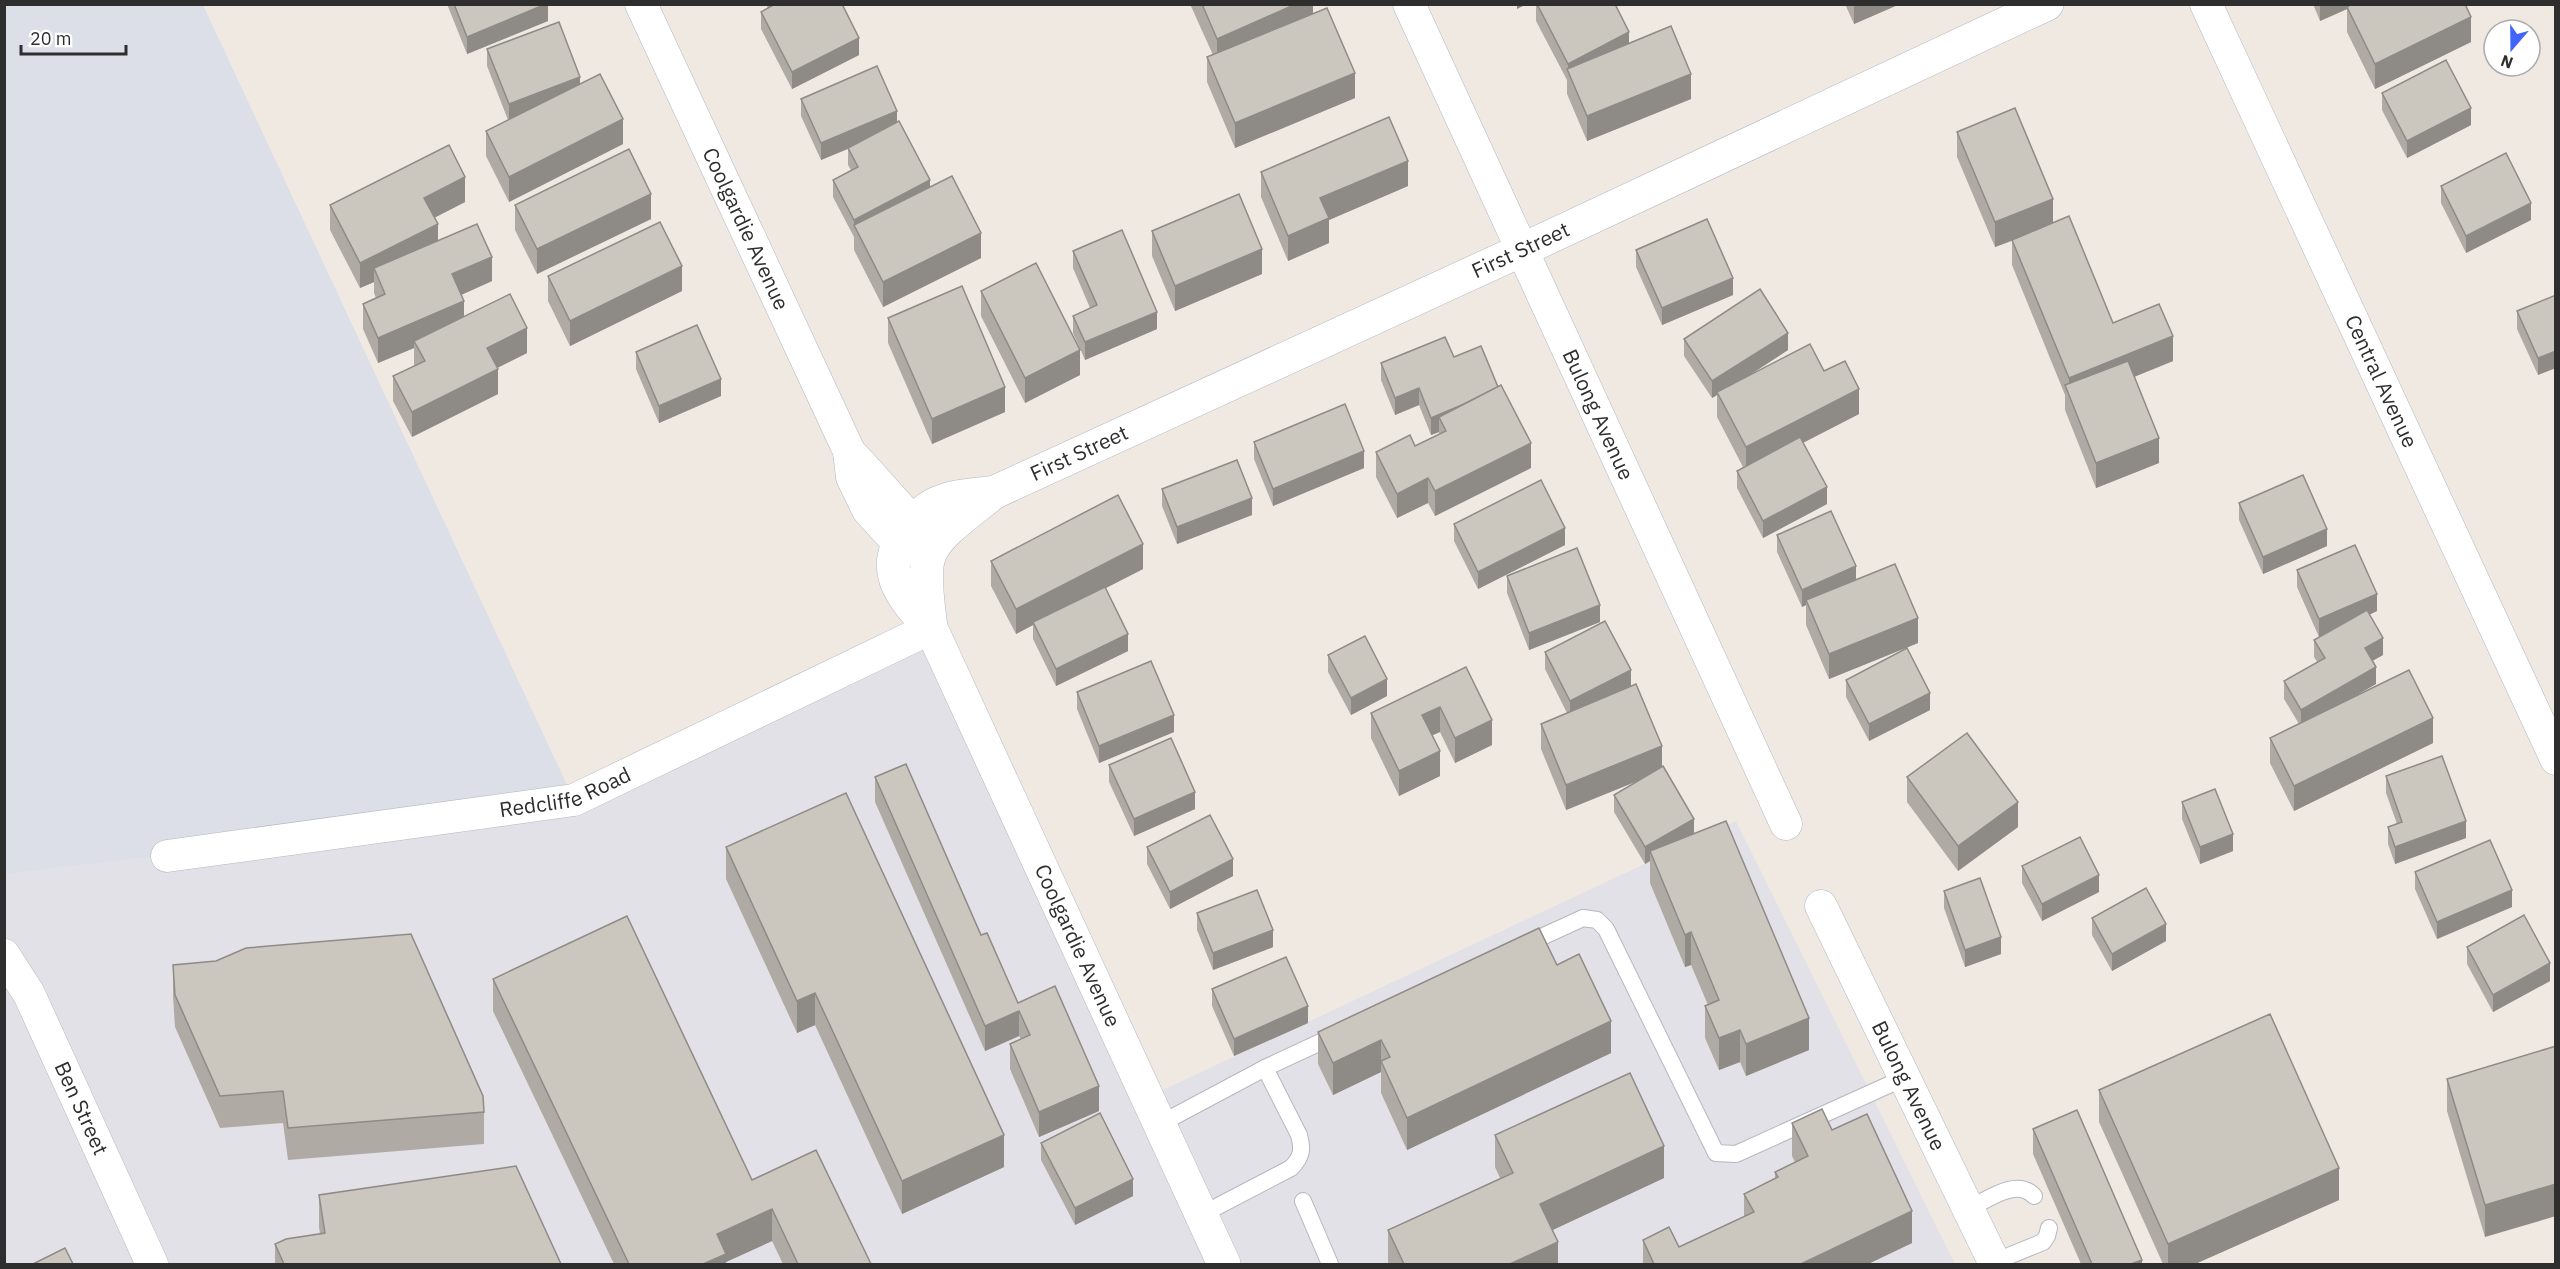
<svg xmlns="http://www.w3.org/2000/svg" width="2560" height="1269" font-family="'IBM Plex Sans',sans-serif">
  <style>
    .industrial { fill: #e3e1e8 }
    .airport { fill: #dcdee8 }
    .lines { fill: none; stroke-linecap: round; stroke-linejoin: round }
    .service-casing { stroke: #b4b7c1; stroke-width: 18 }
    .minor-casing { stroke: #b4b7c1; stroke-width: 33 }
    .tertiary-casing { stroke: #b4b7c1; stroke-width: 34 }
    .service { stroke: #fff; stroke-width: 16 }
    .minor { stroke: #fff; stroke-width: 32 }
    .tertiary { stroke: #fff; stroke-width: 33 }
    .wall { fill: #afaba4 }
    .shaded-wall { fill: #8e8b86 }
    .building { fill: #cbc7bf; stroke: #8e8b86; stroke-width: 1.5 }
    .labels { text-anchor: middle; stroke-width: 6; stroke-linejoin: round; paint-order: stroke }
    .street-label { font-size: 21px; fill: #2e2e2e; stroke: #fff }
  </style>
  <rect width="100%" height="100%" fill="#efe9e1"/>
  <polygon class="industrial" points="926,616 1146,1098 1736,821 1955,1264 5,1264 4,874 169,855 574,800"/>
  <polygon class="airport" points="4,5 203,5 574,800 169,855 5,874"/>
  <g class="lines">
    <g class="service-casing">
      <g id="service">
        <polyline points="1524,945 1583,918 1597,920 1606,929 1716,1153 1736,1154 1904,1078"/>
        <polyline points="1265,1068 1338,1034"/>
        <path d="M1158,1125L1265,1068L1299,1135C1303,1149 1302,1157 1291,1168L1201,1215"/>
        <polyline points="1303,1201 1330,1264"/>
        <path d="M1968,1209C1987,1200 2017,1177 2034,1196"/>
        <polyline points="1994,1262 2043,1242 2047,1236 2049,1228"/>
      </g>
    </g>
    <g class="minor-casing">
      <g id="minor">
        <path id="s1" d="M641,4L849,451L852,477L868,510L899,544L922,553"/>
        <path id="s2" d="M1409,4L1786,824"/>
        <path id="s3" d="M2206,4L2556,759"/>
        <path d="M849,452C878,480 901,515 934,538"/>
        <path id="s4" d="M167,856L574,800L931,628"/>
        <path id="s5" d="M1821,906L1995,1264"/>
        <path id="s6" d="M4,955L29,994L152,1264"/>
      </g>
    </g>
    <g class="tertiary-casing">
      <g id="tertiary">
        <path id="s7" d="M993,493C974,510 939,531 930,554C922,572 929,608 931,628L1224,1264"/>
        <path id="s8" d="M931,628C900,596 875,567 911,525C919,516 928,506 940,502C956,495 977,495 995,492L1522,250L2047,4"/>
      </g>
    </g>
    <use href="#service" class="service"/>
    <use href="#minor" class="minor"/>
    <use href="#tertiary" class="tertiary"/>
  </g>
  <g class="wall">
    <polygon points="447,4 548,4 548,21 467,54"/>
    <polygon points="766,4 842,4 859,55 792,89 761,29 761,12 768,8"/>
    <polygon points="1190,4 1313,4 1313,13 1355,98 1235,148 1207,82 1207,57 1213,55"/>
    <polygon points="1536,4 1629,43 1691,99 1587,141 1567,94 1567,80 1536,21"/>
    <polygon points="1845,4 1900,4 1854,24"/>
    <polygon points="2313,4 2465,4 2471,42 2375,89 2347,32 2347,9 2320,21"/>
    <polygon points="487,49 580,84 623,144 509,202 486,156 486,131 508,120 487,66"/>
    <polygon points="2382,93 2471,125 2407,158 2382,110"/>
    <polygon points="801,99 897,123 930,187 981,258 883,307 854,250 854,237 833,197 833,180 851,170 848,165 848,149 821,160 801,116"/>
    <polygon points="1957,132 2053,223 2113,323 2173,361 2134,377 2159,463 2096,488 2065,410 2065,395 2012,265 2012,241 1995,247 1957,157"/>
    <polygon points="1261,172 1408,186 1329,220 1329,243 1288,261 1261,197"/>
    <polygon points="2441,186 2531,220 2466,253 2441,203"/>
    <polygon points="465,202 434,218 438,241 492,281 461,295 464,316 527,353 497,368 498,394 412,437 393,401 393,376 414,366 414,348 378,363 363,329 363,304 376,298 374,293 374,282 360,288 330,230 330,205"/>
    <polygon points="515,205 651,219 537,274 515,230"/>
    <polygon points="1152,231 1262,274 1175,311 1152,256"/>
    <polygon points="1636,250 1733,295 1662,325 1636,267"/>
    <polygon points="1073,251 1157,329 1085,360 1073,333 1073,316 1090,308 1073,268"/>
    <polygon points="548,276 682,291 570,346 548,301"/>
    <polygon points="981,291 1080,375 1025,403 981,316"/>
    <polygon points="2556,295 2538,375 2517,329 2517,311"/>
    <polygon points="888,318 1005,412 932,444 888,343"/>
    <polygon points="1684,339 1788,350 1743,379 1824,371 1859,414 1803,443 1827,504 1763,538 1737,488 1737,471 1743,467 1717,417 1717,395 1712,398 1684,356"/>
    <polygon points="636,352 721,396 659,423 636,369"/>
    <polygon points="1454,357 1531,468 1435,516 1428,503 1397,518 1376,477 1376,452 1415,446 1439,434 1439,432 1431,435 1419,405 1395,415 1381,380 1381,363"/>
    <polygon points="1254,442 1364,468 1273,506 1254,459"/>
    <polygon points="1162,489 1252,515 1177,544 1162,506"/>
    <polygon points="2239,503 2327,546 2263,574 2239,520"/>
    <polygon points="1454,524 1565,545 1478,589 1454,541"/>
    <polygon points="1777,535 1856,580 1918,643 1829,679 1806,625 1806,605 1802,607 1777,552"/>
    <polygon points="991,561 1143,569 1105,588 1128,651 1056,686 1033,639 1033,625 1016,634 991,586"/>
    <polygon points="2297,570 2377,611 2369,615 2383,655 2372,661 2376,684 2344,702 2433,743 2294,811 2270,763 2270,738 2299,724 2284,699 2284,681 2318,663 2314,657 2314,640 2325,634 2319,637 2297,587"/>
    <polygon points="1507,576 1600,622 1529,650 1507,593"/>
    <polygon points="1545,652 1631,686 1662,767 1694,834 1809,1050 1746,1076 1740,1062 1719,1070 1705,1038 1705,1006 1708,1005 1691,965 1685,967 1650,883 1650,861 1645,864 1614,812 1614,795 1640,780 1566,810 1541,749 1541,724 1567,713 1545,669"/>
    <polygon points="1328,655 1387,696 1351,715 1328,672"/>
    <polygon points="1466,667 1492,745 1455,763 1440,732 1432,735 1440,776 1399,796 1371,738 1371,713"/>
    <polygon points="1846,680 1930,710 1869,741 1846,697"/>
    <polygon points="1077,692 1174,732 1099,763 1077,709"/>
    <polygon points="1109,765 1195,809 1134,836 1109,782"/>
    <polygon points="2386,776 2466,838 2395,864 2388,844 2388,827 2397,824 2386,793"/>
    <polygon points="875,777 981,935 1018,1003 1099,1111 1039,1137 1010,1069 1010,1044 1021,1039 1019,1036 985,1051 875,802"/>
    <polygon points="1907,777 2018,827 1958,871 1907,802"/>
    <polygon points="2182,802 2233,851 2200,864 2182,819"/>
    <polygon points="726,847 1004,1167 902,1214 815,1025 797,1033 726,879"/>
    <polygon points="1147,847 1233,876 1170,909 1147,864"/>
    <polygon points="2022,866 2099,892 2042,921 2022,883"/>
    <polygon points="2415,872 2512,907 2437,939 2415,889"/>
    <polygon points="1944,891 2001,954 1965,967 1944,908"/>
    <polygon points="1197,913 1273,947 1213,970 1197,930"/>
    <polygon points="2092,918 2166,941 2112,971 2092,935"/>
    <polygon points="2467,947 2550,981 2493,1012 2467,964"/>
    <polygon points="173,965 484,1112 484,1144 288,1160 283,1123 220,1128 175,1027 173,997"/>
    <polygon points="1557,965 1611,1053 1407,1150 1381,1093 1381,1072 1333,1095 1318,1064 1318,1032"/>
    <polygon points="493,979 752,1180 871,1264 783,1264 772,1241 726,1262 726,1264 614,1264 493,1011"/>
    <polygon points="1212,989 1308,1023 1234,1056 1212,1006"/>
    <polygon points="2556,1046 2485,1237 2447,1111 2447,1079"/>
    <polygon points="2099,1090 2339,1200 2195,1264 2163,1264 2099,1122"/>
    <polygon points="1792,1123 1832,1130 1912,1243 1868,1264 1643,1264 1643,1240 1679,1247 1744,1217 1744,1194 1775,1178 1775,1172 1795,1162 1792,1156"/>
    <polygon points="2033,1129 2142,1264 2081,1264 2033,1154"/>
    <polygon points="1495,1135 1664,1178 1552,1230 1558,1264 1389,1264 1388,1262 1388,1230 1500,1178 1495,1167"/>
    <polygon points="1041,1143 1133,1196 1075,1225 1041,1160"/>
    <polygon points="319,1195 561,1264 275,1264 275,1244 320,1234 319,1227"/>
  </g>
  <g class="shaded-wall">
    <polygon points="546,4 548,4 548,21 467,54 467,37"/>
    <polygon points="1296,4 1313,4 1313,22 1217,64 1217,39"/>
    <polygon points="1517,4 1527,4 1517,9"/>
    <polygon points="1854,4 1900,4 1854,24"/>
    <polygon points="2320,4 2358,4 2347,7 2347,9 2320,21"/>
    <polygon points="2471,17 2471,42 2375,89 2375,64"/>
    <polygon points="1629,32 1629,49 1568,71 1568,64"/>
    <polygon points="859,38 859,55 792,89 792,72"/>
    <polygon points="1355,73 1355,98 1235,148 1235,123"/>
    <polygon points="1691,74 1691,99 1587,141 1587,116"/>
    <polygon points="580,77 580,94 509,121 509,104"/>
    <polygon points="2471,108 2471,125 2407,158 2407,141"/>
    <polygon points="897,111 897,128 821,160 821,143"/>
    <polygon points="623,119 623,144 509,202 509,177"/>
    <polygon points="1408,161 1408,186 1329,220 1329,243 1288,261 1288,236 1320,198"/>
    <polygon points="465,177 465,202 424,223 424,198"/>
    <polygon points="930,180 930,197 854,225 854,237 854,220"/>
    <polygon points="651,194 651,219 537,274 537,249"/>
    <polygon points="2053,199 2053,224 1995,247 1995,222"/>
    <polygon points="2531,203 2531,220 2466,253 2466,236"/>
    <polygon points="438,224 438,249 374,268 374,282 360,288 360,263"/>
    <polygon points="981,233 981,258 883,307 883,282"/>
    <polygon points="1262,249 1262,274 1175,311 1175,286"/>
    <polygon points="492,257 492,281 452,299 452,274"/>
    <polygon points="682,266 682,291 570,346 570,321"/>
    <polygon points="1733,278 1733,295 1662,325 1662,308"/>
    <polygon points="464,301 464,326 414,341 414,348 378,363 378,338"/>
    <polygon points="1157,312 1157,329 1085,360 1085,342"/>
    <polygon points="527,328 527,353 487,373 487,348"/>
    <polygon points="1788,333 1788,350 1719,395 1717,392 1717,395 1712,398 1712,381"/>
    <polygon points="2173,336 2173,361 2072,402 2069,394 2069,378"/>
    <polygon points="1080,350 1080,375 1025,403 1025,378"/>
    <polygon points="2556,351 2556,368 2538,375 2538,358"/>
    <polygon points="498,369 498,394 412,437 412,412"/>
    <polygon points="721,379 721,396 659,423 659,406"/>
    <polygon points="1005,387 1005,412 932,444 932,419"/>
    <polygon points="1419,388 1419,405 1395,415 1395,398"/>
    <polygon points="1499,389 1439,417 1439,432 1431,435 1431,418"/>
    <polygon points="1859,389 1859,414 1746,472 1746,447"/>
    <polygon points="2159,438 2159,463 2096,488 2096,463"/>
    <polygon points="1531,443 1531,468 1435,516 1435,491"/>
    <polygon points="1364,451 1364,468 1273,506 1273,489"/>
    <polygon points="1428,478 1428,503 1397,518 1397,494"/>
    <polygon points="1827,487 1827,504 1763,538 1763,521"/>
    <polygon points="1252,498 1252,515 1177,544 1177,527"/>
    <polygon points="1565,528 1565,545 1478,589 1478,572"/>
    <polygon points="2327,529 2327,546 2263,574 2263,557"/>
    <polygon points="1143,544 1143,569 1034,625 1033,622 1033,625 1016,634 1016,609"/>
    <polygon points="1856,566 1856,583 1806,600 1806,605 1802,607 1802,590"/>
    <polygon points="2377,594 2377,611 2319,637 2319,619"/>
    <polygon points="1600,605 1600,622 1529,650 1529,633"/>
    <polygon points="1918,618 1918,643 1829,679 1829,654"/>
    <polygon points="1128,634 1128,651 1056,686 1056,669"/>
    <polygon points="2383,638 2383,655 2365,665 2365,648"/>
    <polygon points="2376,667 2376,684 2301,727 2301,710"/>
    <polygon points="1631,670 1631,687 1570,718 1570,701"/>
    <polygon points="1387,679 1387,696 1351,715 1351,698"/>
    <polygon points="1930,693 1930,710 1869,741 1869,724"/>
    <polygon points="1440,707 1440,732 1422,740 1422,715"/>
    <polygon points="1174,715 1174,732 1099,763 1099,746"/>
    <polygon points="2433,718 2433,743 2294,811 2294,786"/>
    <polygon points="1492,720 1492,745 1455,763 1455,738"/>
    <polygon points="1662,746 1662,771 1566,810 1566,785"/>
    <polygon points="1440,751 1440,776 1399,796 1399,771"/>
    <polygon points="1195,792 1195,809 1134,836 1134,819"/>
    <polygon points="2018,802 2018,827 1958,871 1958,846"/>
    <polygon points="1694,819 1694,836 1650,851 1650,861 1645,864 1645,847"/>
    <polygon points="2466,821 2466,838 2395,864 2395,847"/>
    <polygon points="2233,834 2233,851 2200,864 2200,847"/>
    <polygon points="1233,859 1233,876 1170,909 1170,892"/>
    <polygon points="2099,875 2099,892 2042,921 2042,904"/>
    <polygon points="2512,890 2512,907 2437,939 2437,922"/>
    <polygon points="2166,924 2166,941 2112,971 2112,954"/>
    <polygon points="1273,930 1273,947 1213,970 1213,953"/>
    <polygon points="1691,932 1691,965 1685,967 1685,935"/>
    <polygon points="2001,937 2001,954 1965,967 1965,950"/>
    <polygon points="2550,963 2550,981 2493,1012 2493,995"/>
    <polygon points="815,993 815,1025 797,1033 797,1001"/>
    <polygon points="1308,1006 1308,1023 1234,1056 1234,1039"/>
    <polygon points="1019,1011 1019,1036 985,1051 985,1026"/>
    <polygon points="1809,1018 1809,1050 1746,1076 1746,1044"/>
    <polygon points="1611,1021 1611,1053 1407,1150 1407,1118"/>
    <polygon points="1740,1030 1740,1062 1719,1070 1719,1038"/>
    <polygon points="1381,1040 1381,1072 1333,1095 1333,1063"/>
    <polygon points="1099,1086 1099,1111 1039,1137 1039,1112"/>
    <polygon points="1004,1135 1004,1167 902,1214 902,1181"/>
    <polygon points="1664,1146 1664,1178 1540,1236 1540,1204"/>
    <polygon points="2339,1168 2339,1200 2195,1264 2168,1264 2168,1244"/>
    <polygon points="1133,1179 1133,1196 1075,1225 1075,1208"/>
    <polygon points="2556,1184 2556,1216 2485,1237 2485,1205"/>
    <polygon points="772,1209 772,1241 726,1262 726,1264 703,1264 717,1234"/>
    <polygon points="1912,1211 1912,1243 1868,1264 1801,1264"/>
    <polygon points="1558,1242 1558,1264 1510,1264"/>
    <polygon points="2142,1260 2142,1264 2131,1264"/>
  </g>
  <g class="building">
    <polygon points="454,4 546,4 467,37"/>
    <polygon points="775,4 842,4 859,38 792,72 761,12"/>
    <polygon points="1202,4 1296,4 1217,39"/>
    <polygon points="1537,4 1615,4 1629,32 1568,64"/>
    <polygon points="2352,4 2465,4 2471,17 2375,64 2347,7"/>
    <polygon points="1327,8 1355,73 1235,123 1207,57"/>
    <polygon points="559,22 580,77 509,104 487,49"/>
    <polygon points="1671,26 1691,74 1587,116 1567,69"/>
    <polygon points="2446,60 2471,108 2407,141 2382,93"/>
    <polygon points="877,66 897,111 821,143 801,99"/>
    <polygon points="600,74 623,119 509,177 486,131"/>
    <polygon points="2015,108 2053,199 1995,222 1957,132"/>
    <polygon points="1389,117 1408,161 1320,198 1329,218 1288,236 1261,172"/>
    <polygon points="899,121 930,180 854,220 833,180 858,167 848,148"/>
    <polygon points="449,145 465,177 424,198 438,224 360,263 330,205"/>
    <polygon points="629,149 651,194 537,249 515,205"/>
    <polygon points="2506,153 2531,203 2466,236 2441,186"/>
    <polygon points="952,176 981,233 883,282 854,225"/>
    <polygon points="1239,194 1262,249 1175,286 1152,231"/>
    <polygon points="2069,216 2113,323 2159,304 2173,336 2069,378 2012,240"/>
    <polygon points="1707,219 1733,278 1662,308 1636,250"/>
    <polygon points="660,222 682,266 570,321 548,276"/>
    <polygon points="477,224 492,257 452,274 464,301 378,338 363,304 385,294 374,268"/>
    <polygon points="1122,230 1157,312 1085,342 1073,316 1097,305 1073,251"/>
    <polygon points="1036,263 1080,350 1025,378 981,291"/>
    <polygon points="962,286 1005,387 932,419 888,318"/>
    <polygon points="1760,289 1788,333 1712,381 1684,339"/>
    <polygon points="510,294 527,328 487,348 498,369 412,412 393,376 425,361 414,341"/>
    <polygon points="2556,295 2556,351 2538,358 2517,311"/>
    <polygon points="697,325 721,379 659,406 636,352"/>
    <polygon points="1445,337 1454,357 1481,346 1498,387 1464,404 1431,418 1419,388 1395,398 1381,363"/>
    <polygon points="1810,344 1824,371 1845,361 1859,389 1746,447 1717,392"/>
    <polygon points="2128,361 2159,438 2096,463 2065,385"/>
    <polygon points="1501,385 1531,443 1435,491 1428,478 1397,494 1376,452 1410,435 1415,446 1446,431 1439,417"/>
    <polygon points="1345,404 1364,451 1273,489 1254,442"/>
    <polygon points="1800,437 1827,487 1763,521 1737,471"/>
    <polygon points="1237,460 1252,498 1177,527 1162,489"/>
    <polygon points="2303,475 2327,529 2263,557 2239,503"/>
    <polygon points="1541,480 1565,528 1478,572 1454,524"/>
    <polygon points="1118,495 1143,544 1016,609 991,561"/>
    <polygon points="1831,511 1856,566 1802,590 1777,535"/>
    <polygon points="2355,545 2377,594 2319,619 2297,570"/>
    <polygon points="1577,548 1600,605 1529,633 1507,576"/>
    <polygon points="1895,564 1918,618 1829,654 1806,600"/>
    <polygon points="1105,587 1128,634 1056,669 1033,622"/>
    <polygon points="2367,610 2383,638 2365,648 2376,667 2301,710 2284,681 2325,658 2314,640"/>
    <polygon points="1605,621 1631,670 1570,701 1545,652"/>
    <polygon points="1365,636 1387,679 1351,698 1328,655"/>
    <polygon points="1907,648 1930,693 1869,724 1846,680"/>
    <polygon points="1151,661 1174,715 1099,746 1077,692"/>
    <polygon points="1466,667 1492,720 1455,738 1440,707 1422,715 1440,751 1399,771 1371,713"/>
    <polygon points="2409,670 2433,718 2294,786 2270,738"/>
    <polygon points="1636,684 1662,746 1566,785 1541,724"/>
    <polygon points="1967,733 2018,802 1958,846 1907,777"/>
    <polygon points="1171,738 1195,792 1134,819 1109,765"/>
    <polygon points="2442,756 2466,821 2395,847 2388,827 2402,822 2386,776"/>
    <polygon points="906,764 981,935 987,933 1018,1003 1055,986 1099,1086 1039,1112 1010,1044 1030,1035 1019,1011 985,1026 875,777"/>
    <polygon points="1663,766 1694,819 1645,847 1614,795"/>
    <polygon points="2215,789 2233,834 2200,847 2182,802"/>
    <polygon points="846,793 1004,1135 902,1181 815,993 797,1001 726,847"/>
    <polygon points="1210,815 1233,859 1170,892 1147,847"/>
    <polygon points="1726,821 1809,1018 1746,1044 1740,1030 1719,1038 1705,1006 1719,1000 1691,932 1685,935 1650,851"/>
    <polygon points="2080,837 2099,875 2042,904 2022,866"/>
    <polygon points="2490,840 2512,890 2437,922 2415,872"/>
    <polygon points="1980,878 2001,937 1965,950 1944,891"/>
    <polygon points="2146,888 2166,924 2112,954 2092,918"/>
    <polygon points="1257,890 1273,930 1213,953 1197,913"/>
    <polygon points="2524,915 2550,963 2493,995 2467,947"/>
    <polygon points="627,916 752,1180 816,1150 871,1264 798,1264 772,1209 717,1234 726,1254 703,1264 629,1264 493,979"/>
    <polygon points="1539,928 1557,965 1579,954 1611,1021 1407,1118 1381,1061 1390,1057 1381,1040 1333,1063 1318,1032"/>
    <polygon points="411,934 483,1096 484,1112 288,1128 283,1091 220,1096 175,995 173,965 216,961 246,948"/>
    <polygon points="1286,957 1308,1006 1234,1039 1212,989"/>
    <polygon points="2270,1014 2339,1168 2168,1244 2099,1090"/>
    <polygon points="2556,1046 2556,1184 2485,1205 2447,1079"/>
    <polygon points="1630,1073 1664,1146 1540,1204 1558,1242 1510,1264 1404,1264 1388,1230 1513,1173 1495,1135"/>
    <polygon points="1822,1109 1832,1130 1867,1114 1912,1211 1801,1264 1654,1264 1643,1240 1669,1227 1679,1247 1754,1212 1744,1194 1778,1177 1775,1172 1808,1156 1792,1123"/>
    <polygon points="2077,1110 2142,1260 2131,1264 2092,1264 2033,1129"/>
    <polygon points="1100,1113 1133,1179 1075,1208 1041,1143"/>
    <polygon points="516,1166 561,1264 284,1264 275,1244 286,1239 325,1233 319,1195"/>
    <polygon points="65,1248 73,1264 33,1264"/>
  </g>
  <g class="labels">
    <g class="street-label">
      <text dy="7" stroke="none"><textPath href="#s1" startOffset="248">Coolgardie Avenue</textPath></text>
      <text dy="7" stroke="none"><textPath href="#s8" startOffset="792">First Street</textPath></text>
      <text dy="7" stroke="none"><textPath href="#s3" startOffset="416">Central Avenue</textPath></text>
      <text dy="7" stroke="none"><textPath href="#s2" startOffset="452">Bulong Avenue</textPath></text>
      <text dy="7" stroke="none"><textPath href="#s8" startOffset="306">First Street</textPath></text>
      <text dy="7" stroke="none"><textPath href="#s4" startOffset="404">Redcliffe Road</textPath></text>
      <text dy="7" stroke="none"><textPath href="#s7" startOffset="513">Coolgardie Avenue</textPath></text>
      <text dy="7" stroke="none"><textPath href="#s5" startOffset="200">Bulong Avenue</textPath></text>
      <text dy="7" stroke="none"><textPath href="#s6" startOffset="172">Ben Street</textPath></text>
    </g>
  </g>
  <rect width="2560" height="1269" fill="none" stroke="#2e2e2e" stroke-width="12"/>
  <g transform="translate(2512 48) rotate(200)"><circle r="28" fill="#ffffff" stroke="#ababab" stroke-width="1.5"/>
  <path d="M0-4.5L10 22L0 15L-10 22Z" fill="#4264fb"/>
  <text y="-9" font-size="16" font-weight="bold" text-anchor="middle" fill="#2e2e2e">N</text>
  </g>
  <path d="M21 45v9h105v-9" fill="none" stroke="#2e2e2e" stroke-width="3"/>
  <text x="30" y="45" font-size="18" fill="#2e2e2e" stroke="#ffffff" stroke-width="4.5" paint-order="stroke">20 m</text>
</svg>
